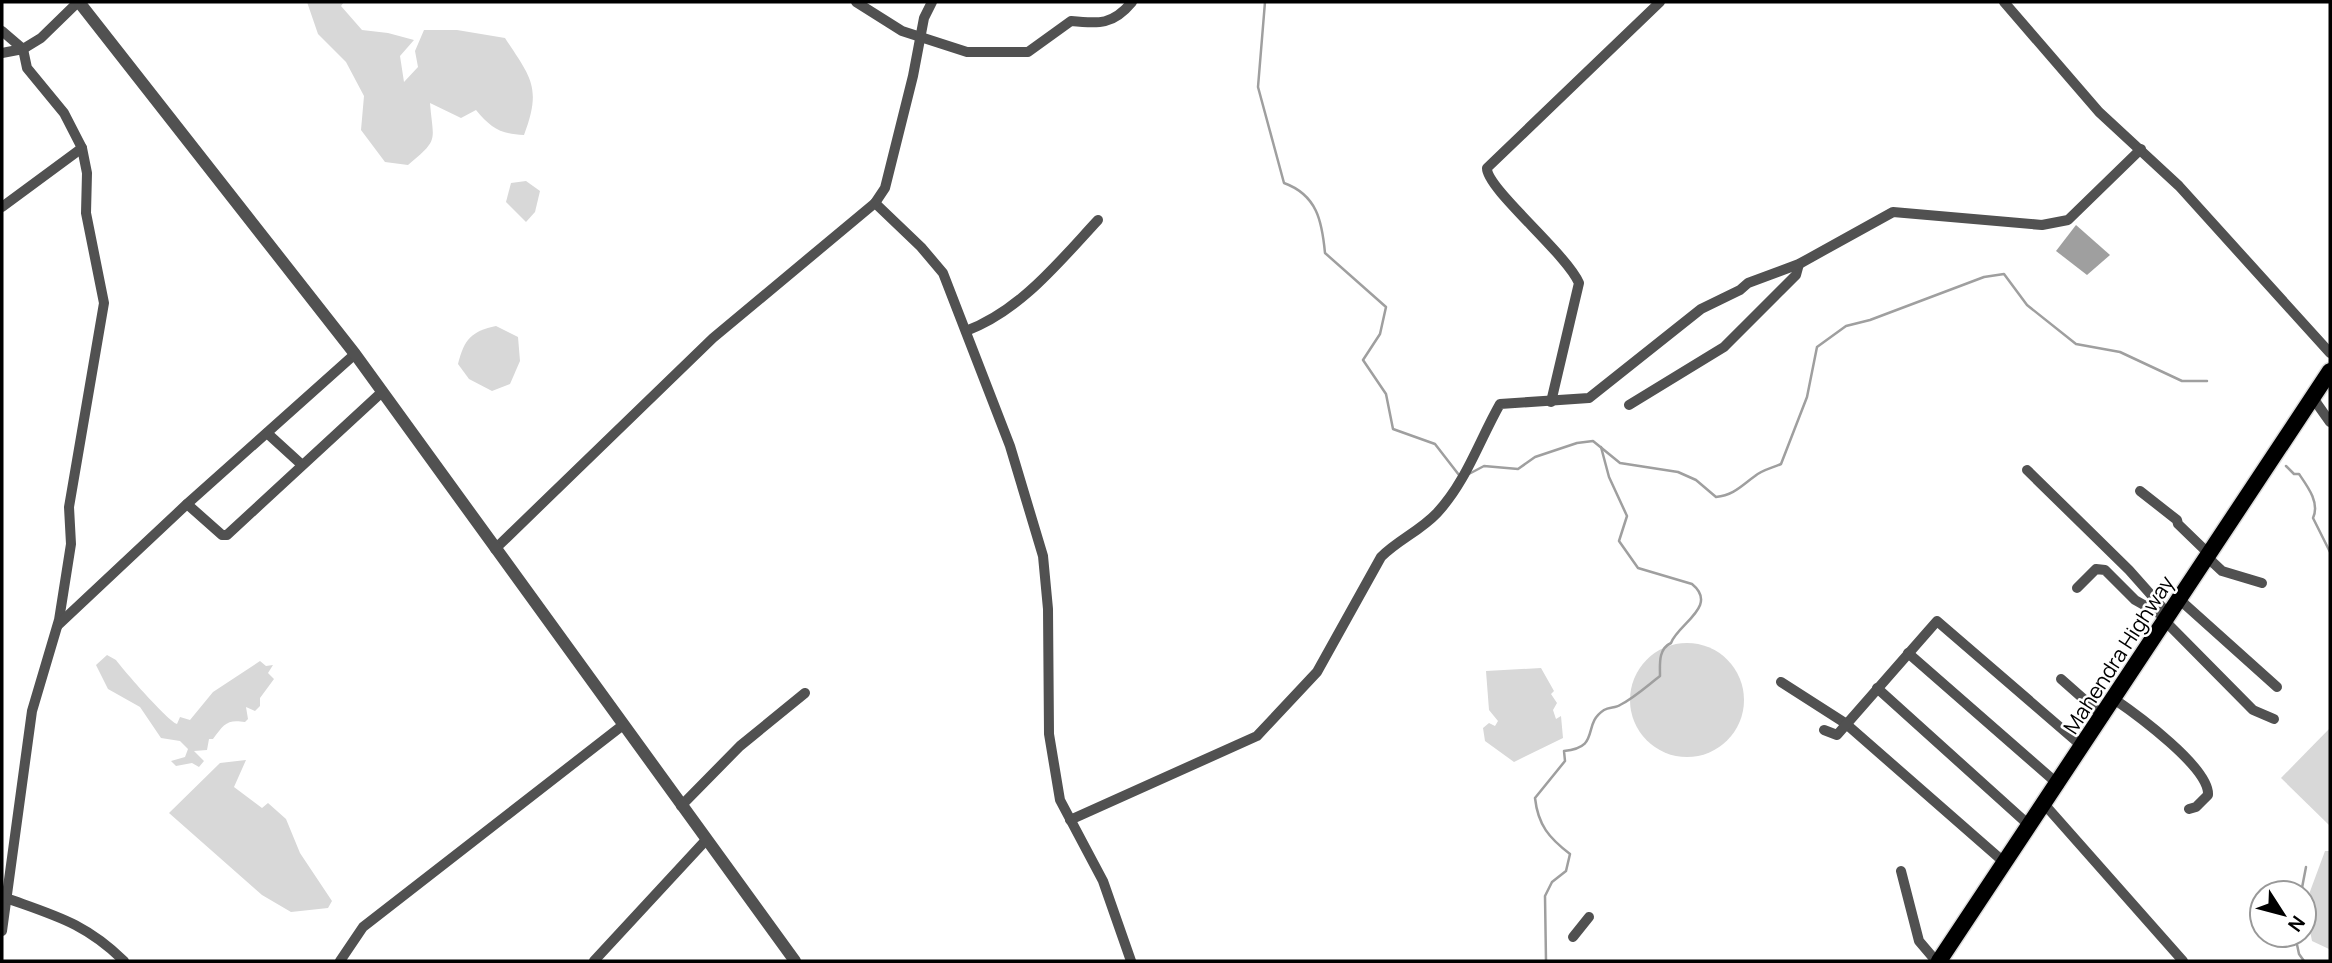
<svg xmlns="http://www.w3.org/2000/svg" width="2332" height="963" font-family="Manrope,sans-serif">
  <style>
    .green { fill: #d8d8d8 }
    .water { fill: #9f9f9f }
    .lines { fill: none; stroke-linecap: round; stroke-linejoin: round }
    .stream { stroke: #9f9f9f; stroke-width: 2.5 }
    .trunk-casing { stroke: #dbdbdb; stroke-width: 19 }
    .minor { stroke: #515151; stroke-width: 10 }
    .tertiary { stroke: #515151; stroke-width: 12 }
    .trunk { stroke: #000; stroke-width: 16 }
    .labels { text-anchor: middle; stroke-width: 5; stroke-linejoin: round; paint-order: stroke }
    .street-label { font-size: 21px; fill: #000; stroke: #fff }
  </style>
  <rect width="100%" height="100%" fill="#fff"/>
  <g class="green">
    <path d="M307,2H344L341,6L362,30L388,33L414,40L400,56L404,82L418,67L415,51L424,30H457L505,38C531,78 542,87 524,135C500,134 491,128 476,110L461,118L430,103C433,141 440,139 408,165L385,162L361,130L364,96L346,62L318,34Z"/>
    <polygon points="526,181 540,191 535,212 526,222 506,202 511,183"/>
    <path d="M496,326L518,337L520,361L510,384L492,391L469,379L458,364C464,339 472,331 496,326Z"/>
    <circle cx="1687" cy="700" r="57"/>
    <path d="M107,655L116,660C124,671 168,721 177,724L180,717L190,720L213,692L260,661L266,666L273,665L268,673L274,679L260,698V706L255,711L246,707L248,719L245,722C227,719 224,724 213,739H209L207,750L194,751L204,761L199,767L192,763L176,766L171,761L185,757L188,749L180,741L161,738L140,707L108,689L96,665Z"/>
    <polygon points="1541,668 1554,691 1551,694 1557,703 1553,710 1556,719 1561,716 1563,738 1514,762 1485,741 1483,728 1489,723 1495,726 1498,721 1489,710 1486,671"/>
    <polygon points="2330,728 2330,826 2281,778"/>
    <polygon points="246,760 234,787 262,808 268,803 286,819 300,853 332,901 328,908 291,912 262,895 169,813 220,763"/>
    <polygon points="2325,851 2330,851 2330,961 2329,949 2312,941 2305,905"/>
  </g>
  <polygon class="water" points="2076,225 2110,255 2087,275 2056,251"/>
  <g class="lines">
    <g class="stream">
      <path d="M1265,2L1258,87L1284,183C1317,195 1322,221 1325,253L1386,307L1380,334L1363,360L1386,394L1393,429L1435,444L1459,475"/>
      <path d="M2286,466L2294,474H2299C2308,487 2320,503 2313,518L2330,552"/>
      <path d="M1467,475L1484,466L1518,469L1535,457L1577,443L1593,441L1620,463L1678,472L1696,480L1716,497C1734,495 1741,486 1755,476C1762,470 1772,468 1781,464L1807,397L1817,347L1846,326L1870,320L1984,277L2004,274L2027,305L2076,344L2120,352L2182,381H2207"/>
      <polyline points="2301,893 2306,867"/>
      <polyline points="2295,935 2299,954 2304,961"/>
      <path d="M1546,961L1545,896L1552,882L1566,871L1570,854C1549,838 1538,825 1535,798L1565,761L1564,751C1602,747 1581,725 1604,710C1609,707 1616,708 1620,705C1634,698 1647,686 1660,676C1660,664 1658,649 1671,643C1678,624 1719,606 1692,584L1638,568L1619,541L1627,516L1609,477L1601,447"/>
    </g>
    <g class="trunk-casing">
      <polyline id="trunk" points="1939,961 2330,371"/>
    </g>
    <g class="minor">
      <path d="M856,2L902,31L967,52H1028L1071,21C1099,24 1113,25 1132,2"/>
      <polyline points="2004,2 2099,112 2179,186 2330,353"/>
      <polyline points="2,31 23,49 41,38 78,2"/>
      <polyline points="2,53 23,49 27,68 64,113 82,148 87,173 86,213 104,303 69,507 71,544 59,620 32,711 2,931"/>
      <polyline points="875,203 921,247 943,273 1010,446 1043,556 1048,609 1049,734 1060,800 1103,881 1131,961"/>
      <polyline points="2,207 82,148"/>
      <path d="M966,331C1020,311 1059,262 1098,220"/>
      <polyline points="2313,398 2330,422"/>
      <path d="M1551,402L1579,283C1566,253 1486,188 1487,168L1660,2"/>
      <polyline points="1629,405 1724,347 1796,275 1799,264"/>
      <polyline points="267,433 301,464"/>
      <polyline points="2027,470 2129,570 2169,615"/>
      <polyline points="2140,491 2177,520 2178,524 2209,554"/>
      <polyline points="187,504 222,535 227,535 382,392"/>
      <polyline points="495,549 713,338 875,203 885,188 913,76 924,18 932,2"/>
      <polyline points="2207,557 2222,571 2262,583"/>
      <polyline points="2077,588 2096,569 2105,570 2135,600 2167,618"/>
      <polyline points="2180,600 2277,687"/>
      <polyline points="2165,621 2253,710 2274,719"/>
      <polyline points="58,625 187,504 355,354"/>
      <polyline points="1908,653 2059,785"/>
      <polyline points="2061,679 2104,717"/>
      <polyline points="1781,682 1845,723 2005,863"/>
      <polyline points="1877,688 2030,826"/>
      <path d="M2114,699C2136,714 2210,768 2208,795L2196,807L2189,809"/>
      <polyline points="1824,730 1837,735 1937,621 2083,747"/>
      <polyline points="2045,805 2183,961"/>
      <polyline points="681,806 740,746 805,693"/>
      <path d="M1070,820L1257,736L1317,672L1381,557C1398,540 1420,531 1437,513C1466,482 1479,441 1500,404L1589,398L1701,309L1740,290L1748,283L1799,264L1893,212L2042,225L2068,220L2141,149"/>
      <polyline points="1901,871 1919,941 1936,961"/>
      <path d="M6,898C56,916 85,923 124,961"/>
      <polyline points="1573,937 1589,917"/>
      <polyline points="340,961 363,927 623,725"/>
      <polyline points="594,961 706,840"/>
    </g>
    <polyline class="tertiary" points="79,2 355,354 795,961"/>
    <use href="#trunk" class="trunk"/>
  </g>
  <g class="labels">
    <g class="street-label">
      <text transform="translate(2119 655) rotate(-57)" y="7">Mahendra Highway</text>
    </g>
  </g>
  <rect width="2332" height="963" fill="none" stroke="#000000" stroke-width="7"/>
  <g transform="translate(2283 914) rotate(126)"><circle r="33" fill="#ffffff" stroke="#999999" stroke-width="2"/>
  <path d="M0-5L12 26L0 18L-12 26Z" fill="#000000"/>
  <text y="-10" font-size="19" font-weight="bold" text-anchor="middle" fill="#000000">N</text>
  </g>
</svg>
